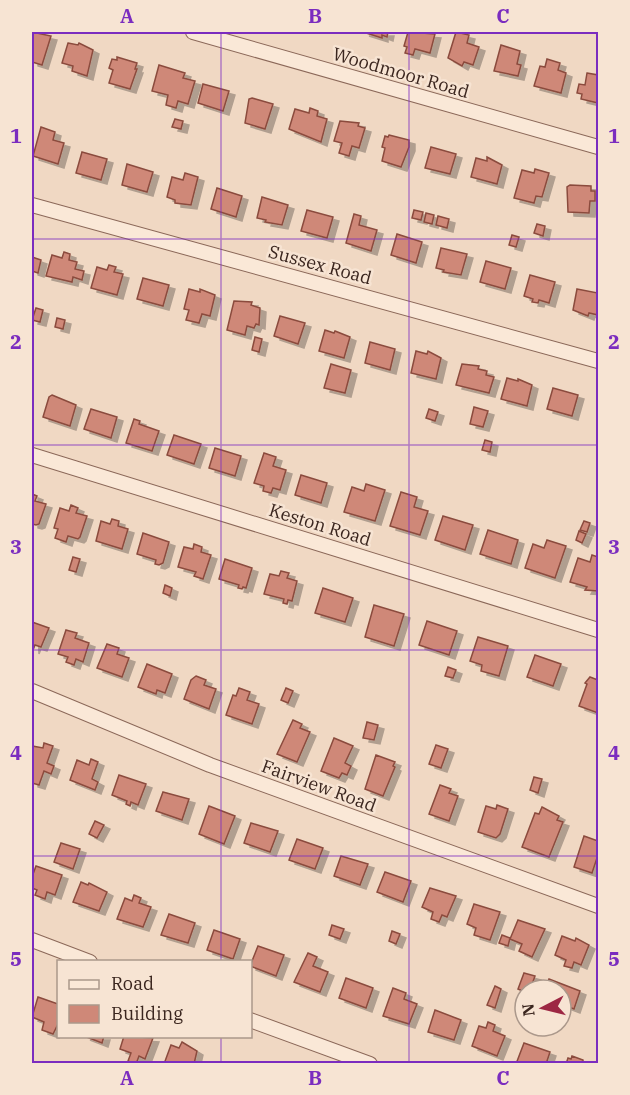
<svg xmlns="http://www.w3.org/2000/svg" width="630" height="1095" font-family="'IBM Plex Serif',serif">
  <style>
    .building { fill: #cf8878; stroke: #8b4b3e; stroke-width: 1.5; filter: url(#shadow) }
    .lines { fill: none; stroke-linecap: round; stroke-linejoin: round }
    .minor-casing { stroke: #8b6859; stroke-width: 16 }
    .minor { stroke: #fae8d7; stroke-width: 14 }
    .grid { fill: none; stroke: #7b2cbf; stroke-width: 1.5; stroke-opacity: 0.55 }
    .labels { text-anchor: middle; stroke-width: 5; stroke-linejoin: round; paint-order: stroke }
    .street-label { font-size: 18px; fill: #3a251e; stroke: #f7e4d3 }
    .neatline { fill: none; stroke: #7b2cbf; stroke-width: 2 }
    .grid-label { font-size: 20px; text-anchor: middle; font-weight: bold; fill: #7b2cbf }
  </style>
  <defs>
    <filter id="shadow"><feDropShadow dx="6" dy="4" stdDeviation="0" flood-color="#0004"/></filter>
  </defs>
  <rect width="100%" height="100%" fill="#f0d8c3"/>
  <g class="building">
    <polygon points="32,32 51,36 42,65 32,62"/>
    <polygon points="363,32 388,32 387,37 382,35 382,38"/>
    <polygon points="408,32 435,34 430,53 415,49 413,55 405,53 407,47 404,46"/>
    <polygon points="456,32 469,35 467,43 479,47 473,65 464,62 462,66 448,58"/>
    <polygon points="68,43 78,45 79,43 93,50 87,76 72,71 73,66 62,63"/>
    <polygon points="501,45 520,51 517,64 521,65 518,76 494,71"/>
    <polygon points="117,57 137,63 135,69 137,69 130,89 109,83 113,70 109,68 112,59 117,60"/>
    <polygon points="547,59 560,63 558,70 566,73 561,93 534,86 540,66 545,67"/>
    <polygon points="159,65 185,73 183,78 195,81 188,104 178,101 176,108 166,105 168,95 152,91"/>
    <polygon points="587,73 598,75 598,103 581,99 582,94 577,93 579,84 585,85"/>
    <polygon points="203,84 229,91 223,111 198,103"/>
    <polygon points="252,98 273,104 265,129 245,123 249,99"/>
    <polygon points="310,108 318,111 317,116 327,119 321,142 289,129 295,109 309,113"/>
    <polygon points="175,119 183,121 181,129 172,127"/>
    <polygon points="340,121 359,123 358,126 365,128 359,148 352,146 349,156 339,153 342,143 334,141"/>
    <polygon points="41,127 55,132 53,140 64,143 58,164 33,156"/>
    <polygon points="389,135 409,140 409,147 401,167 382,161 385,148 382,147 385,136 388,137"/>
    <polygon points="431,147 456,154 450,174 425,168"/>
    <polygon points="82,152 107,159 101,180 76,173"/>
    <polygon points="487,157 502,165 497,184 471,177 476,158 487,161"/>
    <polygon points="127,164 153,172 147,192 122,185"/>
    <polygon points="535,169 549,173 542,197 536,196 534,203 514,198 522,170 534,173"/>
    <polygon points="185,173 198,177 191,205 175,203 175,200 167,197 172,177 183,180"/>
    <polygon points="570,185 591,186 591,191 595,191 595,201 590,201 589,213 568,212 567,187"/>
    <polygon points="217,188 242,196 236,217 211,209"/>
    <polygon points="262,197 288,205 282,225 265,222 266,220 257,218"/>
    <polygon points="307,210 333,217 327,238 301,231"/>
    <polygon points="414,210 423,212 421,220 412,218"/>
    <polygon points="426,213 434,215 432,224 424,222"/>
    <polygon points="354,214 361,216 359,225 377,230 371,251 346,243"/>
    <polygon points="438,216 449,219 447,228 436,225"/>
    <polygon points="537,224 545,226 543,236 534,233"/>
    <polygon points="397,234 422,242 416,263 391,255"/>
    <polygon points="512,235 519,237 516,247 509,245"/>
    <polygon points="441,248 467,254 461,275 443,272 444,270 436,268"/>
    <polygon points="64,252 70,254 69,260 77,262 75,269 84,271 82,280 73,277 72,282 46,276 52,255 62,258"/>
    <polygon points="32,257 41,260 38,273 32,271"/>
    <polygon points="486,261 511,268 505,289 480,282"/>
    <polygon points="109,265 116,267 114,272 123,274 117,295 91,288 97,267 107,270"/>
    <polygon points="530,275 555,282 549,303 539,300 538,303 532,302 533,299 524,296"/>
    <polygon points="143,278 169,285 163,306 137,299"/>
    <polygon points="189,289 200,292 200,289 215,295 210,316 202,314 199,323 186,320 189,310 184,309"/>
    <polygon points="577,289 598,293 598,315 589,313 588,316 573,310"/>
    <polygon points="234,301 252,302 251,305 260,308 259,325 256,324 254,328 247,326 245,335 227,330"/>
    <polygon points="36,308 43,310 40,322 32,320"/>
    <polygon points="280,316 305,323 298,344 274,336"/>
    <polygon points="57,318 65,320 63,329 55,327"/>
    <polygon points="325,330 334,333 335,331 350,337 344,358 319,351"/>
    <polygon points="255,337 262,339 259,352 252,350"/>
    <polygon points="370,342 395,349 390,370 365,363"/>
    <polygon points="416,351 427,354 428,351 441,358 436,379 411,373"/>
    <polygon points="331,364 351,370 345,393 324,388"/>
    <polygon points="462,364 479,366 478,369 487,371 486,375 494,377 489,393 456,385"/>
    <polygon points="507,378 518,381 518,379 532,385 527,406 501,399"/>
    <polygon points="553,388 578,395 572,416 547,409"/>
    <polygon points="52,395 76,405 70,426 43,417 49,397"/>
    <polygon points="474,407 488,411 483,427 470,424"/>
    <polygon points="91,409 117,417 111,438 84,429"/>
    <polygon points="429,409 438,412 435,421 426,418"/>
    <polygon points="134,419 140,421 139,424 159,431 152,451 126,443"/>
    <polygon points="174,435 201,444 194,464 167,455"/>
    <polygon points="485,440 492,442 490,452 482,450"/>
    <polygon points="215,448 241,456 235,476 209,468"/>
    <polygon points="264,453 276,457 273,466 286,470 280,490 273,488 271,493 263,491 264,486 254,483"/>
    <polygon points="301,475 327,483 321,503 295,495"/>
    <polygon points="366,484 385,490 375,521 344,512 352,487 364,491"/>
    <polygon points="401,492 417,497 414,507 428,511 420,535 390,526"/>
    <polygon points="32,494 37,496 35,501 46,504 39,524 36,525 32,524"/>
    <polygon points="71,505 78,508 76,513 87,516 80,537 78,539 68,536 66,542 55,538 58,529 54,528 60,508 69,511"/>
    <polygon points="443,516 473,525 465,550 435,540"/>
    <polygon points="112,519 119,521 118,526 128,529 122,549 96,541 101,521 110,524"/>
    <polygon points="584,521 590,523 587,532 580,530"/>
    <polygon points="488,530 518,540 511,564 480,554"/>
    <polygon points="579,531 586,534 582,543 576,540"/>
    <polygon points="143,533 169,542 163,563 159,565 155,564 156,560 137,554"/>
    <polygon points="547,540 566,546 555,578 525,568 533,544 544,548"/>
    <polygon points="194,544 202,547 201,552 211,555 203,579 194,576 196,572 178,567 184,547 193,549"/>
    <polygon points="592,555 598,557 598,591 585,590 587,587 570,582 578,558 590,562"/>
    <polygon points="73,557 80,559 76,572 69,570"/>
    <polygon points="225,559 252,568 246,588 243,587 242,589 238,588 239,585 219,579"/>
    <polygon points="281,571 289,573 287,578 297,581 292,601 288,600 287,604 283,603 284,599 264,594 270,574 279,576"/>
    <polygon points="165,585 172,588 170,596 163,593"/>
    <polygon points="323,588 353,598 345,622 315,613"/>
    <polygon points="374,605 404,614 394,646 365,637"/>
    <polygon points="427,621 457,631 449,655 419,645"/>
    <polygon points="32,622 49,628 41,647 35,645 33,650"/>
    <polygon points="66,630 77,633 75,638 89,643 83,662 76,659 74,665 66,662 68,657 58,654"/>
    <polygon points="478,637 508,646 499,676 481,671 482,665 470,661"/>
    <polygon points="107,644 119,648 117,654 129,658 122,677 97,668"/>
    <polygon points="535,655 561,664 553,686 527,677"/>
    <polygon points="147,664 172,674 165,693 157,690 156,694 138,687"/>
    <polygon points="448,667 456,670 453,678 445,676"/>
    <polygon points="196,676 206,680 204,685 216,689 209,709 184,699 191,680"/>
    <polygon points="590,677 598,680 598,713 579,706 587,684 585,683"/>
    <polygon points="239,688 250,692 247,700 259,704 252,724 226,715 233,695 236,696"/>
    <polygon points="286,688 293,691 288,703 281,700"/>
    <polygon points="293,720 302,724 300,728 310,732 297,762 277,754"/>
    <polygon points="367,722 378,725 374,740 363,738"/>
    <polygon points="334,738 353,746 345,763 351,766 347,775 342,773 339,778 321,771"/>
    <polygon points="44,743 53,746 47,763 54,766 51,774 44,771 39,785 32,783 32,746 43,748"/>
    <polygon points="436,745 448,749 441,768 429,764"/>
    <polygon points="376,755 395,762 393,766 395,767 383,796 365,789"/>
    <polygon points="91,759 98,762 92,779 98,782 95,790 70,780 77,760 89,765"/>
    <polygon points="119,775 146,784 138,805 131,802 130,806 126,804 127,801 112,795"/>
    <polygon points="534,777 542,779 538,793 530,790"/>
    <polygon points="440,785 451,789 449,793 458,796 449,821 429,814"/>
    <polygon points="163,792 189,799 182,820 156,811"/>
    <polygon points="497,805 508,809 500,834 496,838 478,832 486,806 496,809"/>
    <polygon points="209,806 235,816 224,844 199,834"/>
    <polygon points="542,807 559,816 557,820 563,822 549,857 522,847 535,813 539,814"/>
    <polygon points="95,821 104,825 97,838 89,834"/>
    <polygon points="251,823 278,831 270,852 244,843"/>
    <polygon points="584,836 598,841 598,855 592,873 574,867"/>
    <polygon points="297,839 323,848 315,869 289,860"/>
    <polygon points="61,843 80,849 73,869 54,862"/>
    <polygon points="341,856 368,864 360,885 334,876"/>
    <polygon points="36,866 62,875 55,895 47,892 45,899 35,895 37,890 32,888 32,877"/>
    <polygon points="385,872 411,881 403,902 377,892"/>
    <polygon points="81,882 88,885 89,883 107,892 99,911 73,902"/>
    <polygon points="430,888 456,896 447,917 442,915 439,922 431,919 433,912 422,907"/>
    <polygon points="134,895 141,898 139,903 151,907 143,927 117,919 125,898 132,901"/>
    <polygon points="474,904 500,912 490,940 474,935 476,928 467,924"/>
    <polygon points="169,914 195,923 188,943 161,935"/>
    <polygon points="518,920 545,929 532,957 519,951 522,944 510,939"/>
    <polygon points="332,925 344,929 340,939 329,935"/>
    <polygon points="214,930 240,939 233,959 207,950"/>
    <polygon points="392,931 400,934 396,944 389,941"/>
    <polygon points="502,935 510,938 508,946 499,943"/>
    <polygon points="562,936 575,941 576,938 589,945 581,965 574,962 572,968 564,966 566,960 555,955"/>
    <polygon points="258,946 284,955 276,976 250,966"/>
    <polygon points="308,953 317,957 313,966 328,972 320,992 294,982"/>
    <polygon points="524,973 535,976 530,990 525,992 518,989"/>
    <polygon points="346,978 373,988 366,1008 339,998"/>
    <polygon points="549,979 580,991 574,1009 561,1004 561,990 545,990"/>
    <polygon points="495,986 501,989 495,1008 487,1005"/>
    <polygon points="393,988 406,993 404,999 417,1004 409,1024 383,1016"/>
    <polygon points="38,997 58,1004 58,1024 53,1034 42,1030 44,1022 32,1017"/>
    <polygon points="435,1010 461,1020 454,1040 428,1032"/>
    <polygon points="488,1022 495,1025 493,1031 505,1036 497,1056 472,1046 479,1026 486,1028"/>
    <polygon points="84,1036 104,1036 102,1043"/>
    <polygon points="124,1036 153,1038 145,1059 139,1056 136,1064 128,1061 131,1053 120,1049"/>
    <polygon points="182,1042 197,1051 194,1064 164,1064 171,1045 179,1048"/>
    <polygon points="524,1043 550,1052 546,1064 516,1064"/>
    <polygon points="572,1056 583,1060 583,1064 566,1064 568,1058 571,1059"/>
  </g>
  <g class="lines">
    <g class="minor-casing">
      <g id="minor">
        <polyline points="193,32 598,147"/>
        <polyline points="32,205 598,361"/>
        <polyline points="32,455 598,630"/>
        <polyline points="32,691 210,765 598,906"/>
        <polyline points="32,940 90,962"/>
        <polyline points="250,1020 370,1064"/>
      </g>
    </g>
    <use href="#minor" class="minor"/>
  </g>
  <path class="grid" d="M221,32V962M409,32V1064M32,239H598M32,445H598M32,650H598M32,856H598M221,1036V1064"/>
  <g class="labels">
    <g class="street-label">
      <text transform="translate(401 73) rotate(16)" y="6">Woodmoor Road</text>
      <text transform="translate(320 265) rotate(15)" y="6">Sussex Road</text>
      <text transform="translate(320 525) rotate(17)" y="6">Keston Road</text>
      <text transform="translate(319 786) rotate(20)" y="6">Fairview Road</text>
    </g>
  </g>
  <rect width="630" height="1095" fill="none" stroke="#f7e4d3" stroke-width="66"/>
  <rect x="57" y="960" width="195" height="78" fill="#f7e4d3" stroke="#ab988b" stroke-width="1.5"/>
  <rect x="69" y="980" width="30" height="9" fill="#fae8d7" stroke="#ab988b" stroke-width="1.5"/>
  <text x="111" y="990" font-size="18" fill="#3a251e">Road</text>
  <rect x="69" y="1005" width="30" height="18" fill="#cf8878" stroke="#ab988b" stroke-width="1.5"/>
  <text x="111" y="1020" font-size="18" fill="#3a251e">Building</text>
  <g transform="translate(543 1008) rotate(263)"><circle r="28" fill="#f7e4d3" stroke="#ab988b" stroke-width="1.5"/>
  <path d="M0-4.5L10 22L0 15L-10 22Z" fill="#9d2743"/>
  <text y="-9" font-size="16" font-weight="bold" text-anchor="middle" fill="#3a251e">N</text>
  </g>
  <rect x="33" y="33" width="564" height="1029" class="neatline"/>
  <g class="grid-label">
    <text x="127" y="23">A</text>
    <text x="315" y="23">B</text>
    <text x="503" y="23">C</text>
    <text x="16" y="143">1</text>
    <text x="614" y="143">1</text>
    <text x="16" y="349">2</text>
    <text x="614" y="349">2</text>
    <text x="16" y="554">3</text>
    <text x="614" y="554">3</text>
    <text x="16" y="760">4</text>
    <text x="614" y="760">4</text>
    <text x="16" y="966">5</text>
    <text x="614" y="966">5</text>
    <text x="127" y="1085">A</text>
    <text x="315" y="1085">B</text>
    <text x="503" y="1085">C</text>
  </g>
</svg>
